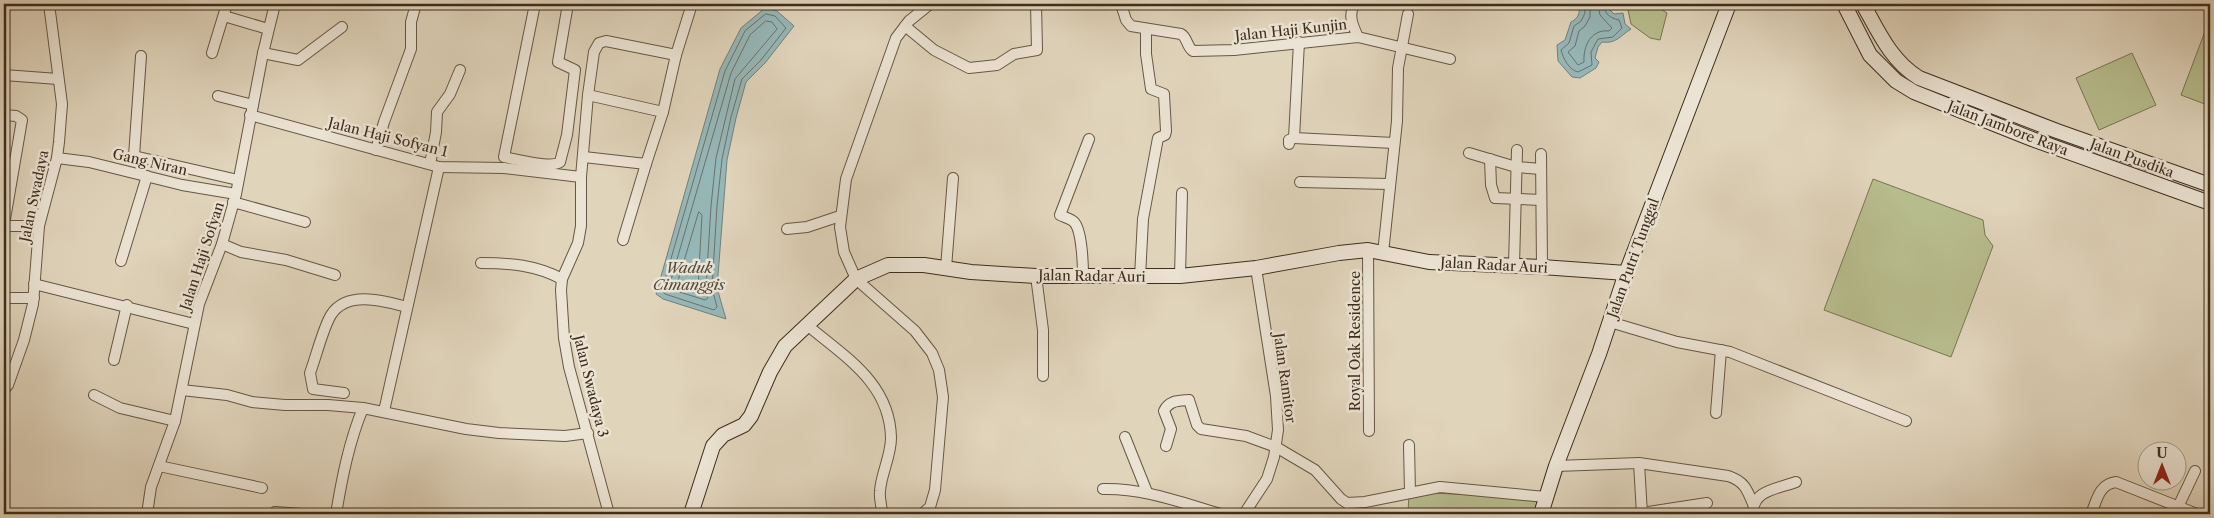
<svg xmlns="http://www.w3.org/2000/svg" width="2214" height="518" font-family="'Libre Caslon Text',serif">
  <style>
    .green { fill: #b7bc8d; stroke: #7a7454 }
    .water { fill: #96b7b8; stroke: #73807a }
    .lines { fill: none; stroke-linecap: round; stroke-linejoin: round }
    .shore { stroke: #6a726a; stroke-width: 1 }
    .street-casing { stroke: #665744; stroke-width: 12 }
    .secondary-casing { stroke: #3e2d1c; stroke-width: 16 }
    .street { stroke: #ebe3d3; stroke-width: 10 }
    .secondary { stroke: #ebe3d3; stroke-width: 14 }
    .labels { text-anchor: middle; stroke-width: 5; stroke-linejoin: round; paint-order: stroke }
    .street-label { font-size: 14px; fill: #3e2d1c; stroke: #ebe3d3 }
    .water-label { font-size: 15px; font-style: italic; fill: #50493b; stroke: #ebe3d3 }
  </style>
  <rect width="100%" height="100%" fill="#e0d4bb"/>
  <filter id="stains"><feTurbulence type="fractalNoise" baseFrequency=".004" numOctaves="4"/><feColorMatrix values="0 0 0 0 .2 0 0 0 0 .09 0 0 0 0 .02 0 0 0 .5 -.17"/></filter>
  <radialGradient id="worn" r=".72"><stop offset=".6" stop-color="#630" stop-opacity="0"/><stop offset="1" stop-color="#630" stop-opacity=".3"/></radialGradient>
  <g class="green">
    <polygon points="1621,4 1653,4 1667,13 1660,40 1650,38 1631,24 1628,10"/>
    <polygon points="2210,18 2210,106 2181,95"/>
    <polygon points="2132,53 2156,105 2099,130 2076,78"/>
    <polygon points="1873,179 1983,220 1985,235 1993,246 1951,357 1824,310"/>
    <polygon points="1409,492 1538,498 1534,514 1408,514"/>
  </g>
  <g class="water">
    <path d="M1579,4H1609V9L1614,14L1623,13L1625,24L1631,29C1620,36 1616,44 1602,42L1598,47L1595,58L1599,62L1596,68L1580,78L1572,77L1558,61L1557,45L1565,40L1571,22C1579,18 1580,13 1579,4Z"/>
    <polygon points="765,8 777,11 794,26 765,63 746,82 736,118 727,160 717,288 726,319 663,299 656,294 720,69 741,28"/>
  </g>
  <g class="lines">
    <g class="shore">
      <path d="M1584,4L1585,13L1581,21L1574,26L1569,43L1561,50C1563,58 1569,70 1578,72L1592,65L1591,52L1598,39L1613,37L1622,28L1619,20C1610,18 1604,14 1604,4"/>
      <path d="M1590,4V17L1585,26L1579,31L1575,46L1568,52L1578,65L1584,62C1583,46 1591,29 1609,31L1612,28L1600,15L1598,4"/>
      <polygon points="766,14 775,16 786,28 761,60 742,79 731,117 722,159 717,206 712,288 717,307 714,310 665,294 662,290 725,71 745,31"/>
      <polygon points="766,21 772,22 777,29 735,79 716,158 711,206 706,287 708,298 705,300 670,289 671,280 731,73 750,35"/>
      <polygon points="699,212 702,215 698,287 696,289 679,284 678,282"/>
    </g>
    <g class="street-casing">
      <g id="street">
        <path d="M535,4L504,157C516,159 551,169 560,162L567,135L575,70L558,62L568,4"/>
        <path d="M1121,4L1126,20L1131,26L1181,34C1188,38 1186,46 1193,51L1234,50L1358,37L1450,59"/>
        <path d="M1354,4C1348,16 1353,26 1358,37"/>
        <polyline points="224,16 268,29"/>
        <polyline points="905,26 934,50 969,68 997,65 1014,54 1037,50 1036,4"/>
        <polyline points="212,53 227,4"/>
        <polyline points="263,53 298,60 342,27"/>
        <polyline points="141,56 134,156 238,180"/>
        <polyline points="4,75 58,79"/>
        <polyline points="588,95 663,112 676,55"/>
        <polyline points="218,96 253,105"/>
        <polyline points="4,115 16,116 22,120 4,225"/>
        <polyline points="250,115 439,167 504,168 581,177"/>
        <polyline points="1294,138 1394,143"/>
        <polyline points="1289,144 1289,140 1294,138 1299,42"/>
        <polyline points="376,150 384,122 411,49 411,22 416,4"/>
        <polyline points="1469,153 1516,167 1541,169"/>
        <polyline points="1541,154 1542,267"/>
        <polyline points="584,157 646,164 663,112"/>
        <polyline points="57,158 89,162 182,185 236,194"/>
        <polyline points="1490,159 1491,185 1495,198 1541,200"/>
        <polyline points="430,164 436,132 437,112 450,94 460,70"/>
        <polyline points="1300,182 1389,184"/>
        <polyline points="233,202 305,222"/>
        <polyline points="4,226 39,226"/>
        <polyline points="787,229 807,227 840,216"/>
        <polyline points="623,240 646,164"/>
        <polyline points="222,244 241,252 286,260 335,275"/>
        <polyline points="1368,250 1369,431"/>
        <polyline points="1383,253 1397,121 1398,68 1408,14"/>
        <polyline points="121,261 147,176"/>
        <path d="M481,263C510,263 536,265 562,279"/>
        <polyline points="1514,266 1517,150"/>
        <polyline points="946,268 953,178"/>
        <polyline points="1036,276 1043,330 1043,376"/>
        <path d="M1083,276C1083,265 1082,230 1074,222C1071,219 1064,217 1060,215L1089,139"/>
        <polyline points="1180,276 1182,193"/>
        <polyline points="1140,277 1143,219 1158,138 1165,135 1166,131 1164,94 1151,89 1146,54 1146,29"/>
        <polyline points="34,284 194,324"/>
        <polyline points="4,298 34,298"/>
        <polyline points="1610,322 1677,342 1730,352 1906,421"/>
        <path d="M807,325C845,357 890,383 891,438C891,456 881,474 880,491C879,499 882,506 882,514"/>
        <polyline points="114,360 127,305"/>
        <polyline points="4,390 8,385 24,340 33,304 39,226 57,158 59,142 62,104 49,4"/>
        <polyline points="182,390 227,395 252,402 285,405 328,405 363,408 466,429 499,433 565,436 588,433"/>
        <path d="M344,393L313,389L310,373C316,357 323,328 331,315C347,290 384,301 407,307"/>
        <polyline points="94,395 120,408 175,421"/>
        <polyline points="384,411 439,167"/>
        <polyline points="1716,413 1721,350"/>
        <polyline points="1125,437 1147,492"/>
        <polyline points="1409,445 1410,493"/>
        <path d="M1166,446L1171,429L1164,411C1169,400 1179,401 1189,400L1197,425L1201,429L1246,436L1276,447L1315,470L1341,499L1347,503L1365,502L1440,487L1546,497"/>
        <polyline points="1639,463 1642,514"/>
        <polyline points="159,466 262,488"/>
        <path d="M1556,466L1639,463L1728,476C1744,481 1747,489 1753,504"/>
        <path d="M1103,489C1144,488 1182,503 1221,514"/>
        <polyline points="2178,507 2195,471"/>
        <polyline points="275,512 302,514"/>
        <polyline points="1642,513 1707,503"/>
        <polyline points="147,514 151,487 175,421 199,304 222,244 236,194 263,53 275,4"/>
        <path d="M336,514C342,478 349,442 363,408"/>
        <polyline points="609,514 569,367 564,338 561,290 562,279 578,243 581,226 581,177 588,95 594,52 599,43 606,41 676,55 692,4"/>
        <polyline points="922,514 930,507 935,490 943,397 939,370 932,353 915,331 856,279 844,252 840,227 846,179 896,38 909,21 930,4"/>
        <polyline points="1244,514 1267,479 1274,457 1278,430 1276,396 1256,268"/>
        <path d="M1753,514C1752,490 1777,489 1796,482"/>
        <path d="M2091,514C2097,500 2099,484 2116,482L2197,514"/>
      </g>
    </g>
    <g class="secondary-casing">
      <g id="secondary">
        <polyline points="1844,4 1870,55 1896,81 1914,92 2032,139 2210,203"/>
        <path d="M1863,4C1878,31 1891,61 1919,78L2057,131L2210,185"/>
        <polyline points="691,514 713,446 723,435 744,425 751,416 770,372 785,346 856,279 888,265 924,265 971,272 1036,276 1180,276 1256,268 1339,253 1368,250 1429,262 1542,267 1626,273"/>
        <polyline points="1541,514 1556,466 1599,354 1626,273 1729,4"/>
      </g>
    </g>
    <use href="#street" class="street"/>
    <use href="#secondary" class="secondary"/>
  </g>
  <g class="labels">
    <g class="street-label">
      <text transform="translate(1291 30) rotate(-6)" y="5">Jalan Haji Kunjin</text>
      <text transform="translate(2008 128) rotate(21)" y="5">Jalan Jambore Raya</text>
      <text transform="translate(388 137) rotate(14)" y="5">Jalan Haji Sofyan 1</text>
      <text transform="translate(2132 158) rotate(20)" y="5">Jalan Pusdika</text>
      <text transform="translate(150 162) rotate(13)" y="5">Gang Niran</text>
      <text transform="translate(34 196) rotate(-78)" y="5">Jalan Swadaya</text>
      <text transform="translate(202 256) rotate(-72)" y="5">Jalan Haji Sofyan</text>
      <text transform="translate(1633 258) rotate(-70)" y="5">Jalan Putri Tunggal</text>
      <text transform="translate(1494 265) rotate(3)" y="5">Jalan Radar Auri</text>
      <text transform="translate(1092 276) rotate(1)" y="5">Jalan Radar Auri</text>
      <text transform="translate(1355 341) rotate(-90)" y="5">Royal Oak Residence</text>
      <text transform="translate(1285 378) rotate(82)" y="5">Jalan Ramitor</text>
      <text transform="translate(591 386) rotate(76)" y="5">Jalan Swadaya 3</text>
    </g>
    <g class="water-label">
      <text x="689" y="273">Waduk<tspan x="689" dy="17">Cimanggis</tspan></text>
    </g>
  </g>
  <rect width="2214" height="518" fill="none" stroke="#e0d4bb" stroke-width="20"/>
  <rect x="5" y="5" width="2204" height="508" fill="none" stroke="#3e2d1c" stroke-width="2.5"/>
  <rect x="10" y="10" width="2194" height="498" fill="none" stroke="#3e2d1c"/>
  <g transform="translate(2162 466)"><circle r="24" fill="#ebe3d3" stroke="#a69a8a"/>
  <path d="M0-4L9 19L0 12L-9 19Z" fill="#8f2418"/>
  <text y="-8" font-size="14" font-weight="bold" text-anchor="middle" fill="#3e2d1c">U</text>
  </g>
  <rect width="100%" height="100%" filter="url(#stains)"/>
  <rect width="100%" height="100%" fill="url(#worn)"/>
</svg>
